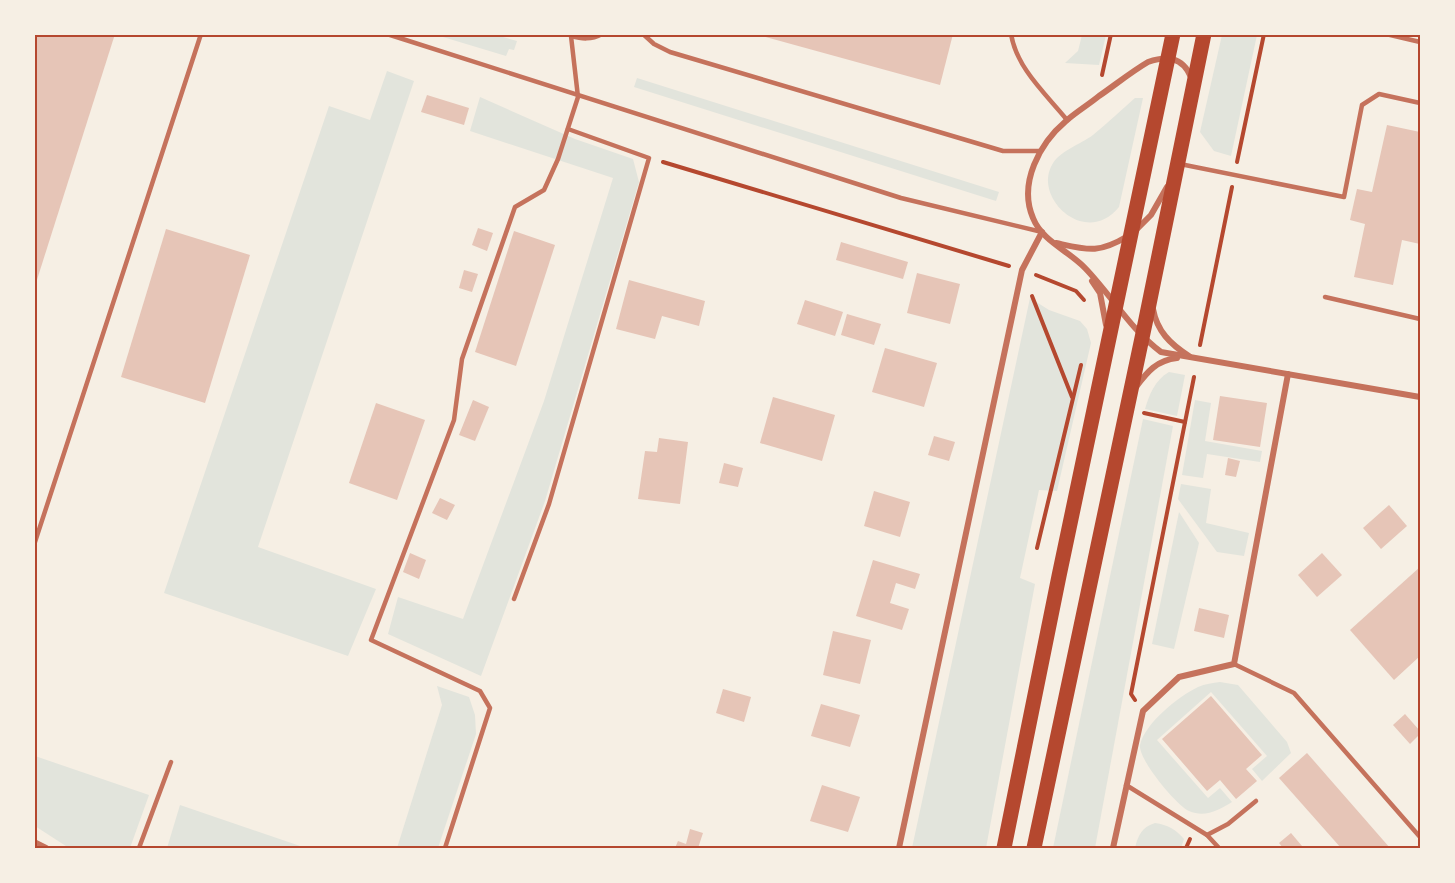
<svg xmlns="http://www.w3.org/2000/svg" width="1455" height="883" font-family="Montserrat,sans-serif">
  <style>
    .green { fill: #e2e4dc }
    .building { fill: #e6c5b7 }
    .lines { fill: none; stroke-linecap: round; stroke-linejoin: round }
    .path { stroke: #b5482f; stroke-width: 4 }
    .service { stroke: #c5725c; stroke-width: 4.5 }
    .minor { stroke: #c5725c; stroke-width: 6 }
    .primary { stroke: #b5482f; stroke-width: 15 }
    .neatline { fill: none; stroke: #b5482f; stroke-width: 2 }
  </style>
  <rect width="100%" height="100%" fill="#f6efe4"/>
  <g class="green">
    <polygon points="444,34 496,35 517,41 514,50 509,49 506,56 443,37"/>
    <polygon points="1082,35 1106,35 1099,65 1065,63 1078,51"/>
    <polygon points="1222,35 1257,35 1231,156 1214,151 1200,132"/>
    <polygon points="387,71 414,81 258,547 376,589 348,656 164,593 329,106 370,120"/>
    <polygon points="637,78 999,192 996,201 634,87"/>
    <polygon points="480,97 575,139 633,159 639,182 545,501 481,676 388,634 398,597 463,619 544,401 613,178 470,131"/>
    <path d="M1135,98H1143L1119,207C1086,248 1033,198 1052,165C1059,151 1081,144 1093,135C1108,123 1121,110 1135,98Z"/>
    <polygon points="1030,298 1049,310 1080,321 1087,329 1091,343 1057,491 1039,490 1020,578 1035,584 986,848 912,848"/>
    <path d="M1169,372L1185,375L1177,416L1145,409C1149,395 1155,380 1169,372Z"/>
    <polygon points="1195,400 1211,403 1205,441 1262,451 1260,462 1207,454 1203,478 1182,475"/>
    <polygon points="1143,419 1173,426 1095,848 1053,848"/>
    <polygon points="1181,484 1211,489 1206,523 1249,533 1244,556 1217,552 1178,499"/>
    <polygon points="1179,512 1199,543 1174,649 1152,644"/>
    <path d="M1220,682L1238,685L1287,742L1291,753L1262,781L1252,769L1267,756L1211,692L1157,740L1208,798L1220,788L1232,802C1219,810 1205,818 1189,811C1176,805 1138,759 1140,745C1145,723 1179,696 1198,687C1205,684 1213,683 1220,682Z"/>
    <polygon points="437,686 469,697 475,715 476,734 438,848 397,848 442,705"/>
    <polygon points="35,756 149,795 130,848 69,848 35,826"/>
    <polygon points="180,805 306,848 167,848"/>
    <path d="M1155,823C1168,825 1175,829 1184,839L1181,848H1135C1138,835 1142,827 1155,823Z"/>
  </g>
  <g class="building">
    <polygon points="34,34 115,34 35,286 34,286"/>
    <polygon points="755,34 953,34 940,85"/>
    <polygon points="427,95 469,108 464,125 421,112"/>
    <polygon points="1387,125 1420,132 1420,244 1402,240 1393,285 1354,277 1365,224 1350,220 1357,189 1372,192"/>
    <polygon points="478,228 493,233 487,251 472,245"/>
    <polygon points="166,229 250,255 205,403 121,377"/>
    <polygon points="514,231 555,245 516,366 475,352"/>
    <polygon points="841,242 908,262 903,279 836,260"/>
    <polygon points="464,270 478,274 472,292 459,288"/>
    <polygon points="917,273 960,284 950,324 907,313"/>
    <polygon points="629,280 705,301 699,326 662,316 655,339 616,329"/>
    <polygon points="805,300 843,312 835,336 797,324"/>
    <polygon points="847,314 881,324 874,345 841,335"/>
    <polygon points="885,348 937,363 924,407 872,392"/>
    <polygon points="1220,396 1267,403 1260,447 1213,440"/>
    <polygon points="773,397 835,415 822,461 760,443"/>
    <polygon points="473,400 489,407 475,441 459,435"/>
    <polygon points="376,403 425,420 397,500 349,483"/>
    <polygon points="934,436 955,442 949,461 928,455"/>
    <polygon points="659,438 688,442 680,504 638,499 645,451 657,452"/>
    <polygon points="1228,458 1240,461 1236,477 1225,475"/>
    <polygon points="724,463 743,468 738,487 719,483"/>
    <polygon points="874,491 910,502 900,537 864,526"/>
    <polygon points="440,498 455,505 447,520 432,513"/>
    <polygon points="1389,505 1407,526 1381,549 1363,528"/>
    <polygon points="410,553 426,560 419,579 403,572"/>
    <polygon points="1322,553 1342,575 1317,597 1298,575"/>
    <polygon points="873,560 920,574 915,589 896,583 890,603 909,609 902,630 856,616"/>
    <polygon points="1420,567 1420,656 1394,680 1350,630"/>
    <polygon points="1199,608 1229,615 1224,638 1194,631"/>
    <polygon points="833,631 871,640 860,684 823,675"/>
    <polygon points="723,689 751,697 744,722 716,713"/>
    <polygon points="1211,696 1262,755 1246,769 1257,781 1236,799 1220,780 1207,791 1162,739"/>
    <polygon points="821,704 860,715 850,747 811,736"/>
    <polygon points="1405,714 1420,731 1420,734 1410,744 1393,725"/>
    <polygon points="1307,753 1390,848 1341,848 1279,778"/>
    <polygon points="822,785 860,797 848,832 810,821"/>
    <polygon points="690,829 703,833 698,848 675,848 678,841 686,844"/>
    <polygon points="1291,833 1302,846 1299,848 1283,848 1279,843"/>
  </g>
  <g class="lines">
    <g class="path">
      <polyline points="1102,75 1111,34"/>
      <polyline points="663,162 1009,266"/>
      <polyline points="1237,162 1264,34"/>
      <polyline points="1036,275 1076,291 1084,300"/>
      <polyline points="1032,296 1072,397"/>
      <polyline points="1200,345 1232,187"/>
      <polyline points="1144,413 1185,422"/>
      <polyline points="1037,548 1081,365"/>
      <polyline points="1135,700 1131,694 1194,377"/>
      <polyline points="1186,848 1190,839"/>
    </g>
    <g class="service">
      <polyline points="387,34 901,198 1042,232"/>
      <polyline points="643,34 654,44 670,52 1003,151 1041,151"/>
      <path d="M1011,34C1017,69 1046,94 1067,120"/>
      <polyline points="1386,34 1420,42"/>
      <path d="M571,36C582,39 591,40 602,34"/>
      <polyline points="1180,164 1344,197 1362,105 1379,94 1420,103"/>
      <polyline points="1325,297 1420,319"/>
      <polyline points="34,545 201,34"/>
      <polyline points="514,599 549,504 649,158 568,129"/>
      <polyline points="1234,664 1294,693 1420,837"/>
      <polyline points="1126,785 1207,835 1219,848"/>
      <polyline points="1207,835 1228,824 1256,801"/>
      <polyline points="139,848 171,762"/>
      <polyline points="445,848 490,708 480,691 371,640 454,420 462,359 515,207 544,190 558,159 578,97 571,36"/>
    </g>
    <g class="minor">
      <path d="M1191,77C1182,56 1166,56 1148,62C1131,72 1115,85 1099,96C1088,105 1076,112 1066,121C1040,143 1018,183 1033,218C1042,241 1069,251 1085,268C1112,296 1130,329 1161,352L1420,397"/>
      <polyline points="1136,230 1151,215 1167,187"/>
      <path d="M1056,243C1088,250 1098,254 1128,236"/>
      <polyline points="1092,281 1100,293 1106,325"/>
      <path d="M1153,309C1157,331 1170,344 1189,356"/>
      <path d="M1136,387C1147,372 1157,360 1177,358"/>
      <polyline points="34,842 46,848"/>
      <polyline points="899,848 1022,270 1042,232"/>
      <polyline points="1113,848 1143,711 1179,677 1234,664 1288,374"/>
    </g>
    <g class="primary">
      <polyline points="1004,848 1059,576 1173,34"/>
      <polyline points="1034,848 1146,319 1204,34"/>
    </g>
  </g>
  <rect width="1455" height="883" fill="none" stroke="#f6efe4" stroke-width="72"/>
  <rect x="36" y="36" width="1383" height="811" class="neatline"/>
</svg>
